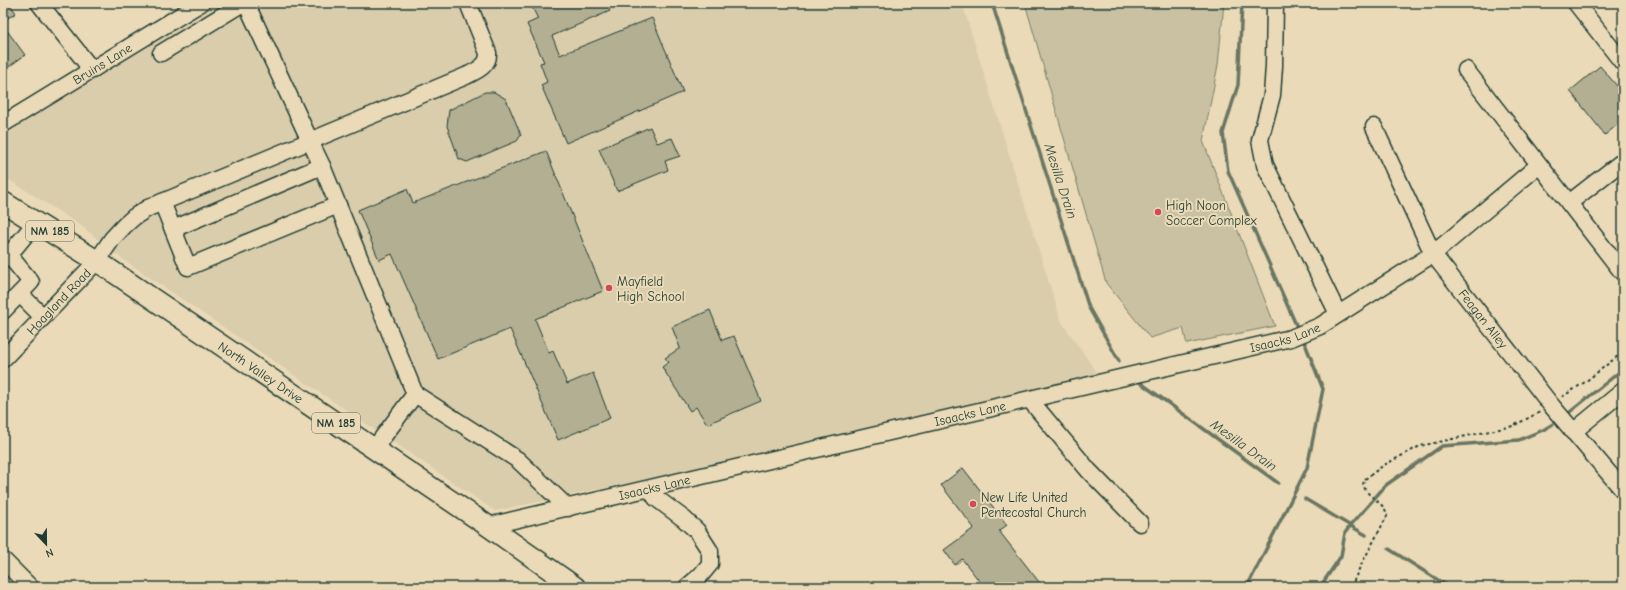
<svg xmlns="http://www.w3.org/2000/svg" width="1626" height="590" font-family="'Comic Neue',sans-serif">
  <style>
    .built { fill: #dacdac }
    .green { fill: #cac1a2; stroke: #747f6b }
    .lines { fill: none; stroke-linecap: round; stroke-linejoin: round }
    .stream { stroke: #697663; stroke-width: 3.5 }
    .building { fill: #b2af93; stroke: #1f3d34 }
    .minor-casing { stroke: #1f3d34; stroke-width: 19 }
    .major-casing { stroke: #1f3d34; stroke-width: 23 }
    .path { stroke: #1f3d34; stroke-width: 2; stroke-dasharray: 3 3; stroke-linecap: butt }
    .minor { stroke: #ebdab7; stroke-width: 16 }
    .major { stroke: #ebdab7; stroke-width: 20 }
    .poi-dot { fill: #d1495b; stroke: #ebdab7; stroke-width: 1.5 }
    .labels { text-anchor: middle; stroke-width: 4; stroke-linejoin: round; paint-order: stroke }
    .shield { fill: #ebdab7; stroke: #5c6c5b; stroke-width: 1 }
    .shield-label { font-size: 12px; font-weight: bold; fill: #1f3d34 }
    .street-label { font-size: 13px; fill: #1f3d34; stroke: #ebdab7 }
    .poi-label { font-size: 13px; fill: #1f3d34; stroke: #ebdab7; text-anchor: start }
    .water-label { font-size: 14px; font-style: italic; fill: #314b40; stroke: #ebdab7 }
  </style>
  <rect width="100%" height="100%" fill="#ebdab7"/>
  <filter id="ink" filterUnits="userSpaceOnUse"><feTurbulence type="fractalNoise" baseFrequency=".025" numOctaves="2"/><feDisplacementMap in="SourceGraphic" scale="8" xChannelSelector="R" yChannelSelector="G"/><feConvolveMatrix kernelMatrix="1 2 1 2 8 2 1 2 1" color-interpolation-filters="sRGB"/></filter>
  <g filter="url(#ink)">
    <polygon class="built" points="220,3 962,3 1061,321 1100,377 925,415 819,443 495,511 118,256 80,225 3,176 3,134"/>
    <polygon class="green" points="1025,3 1224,3 1218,65 1203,141 1275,326 1187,344 1183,328 1150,338 1106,283"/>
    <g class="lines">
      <g class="stream">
        <polyline points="992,3 1089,308 1119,361"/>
        <polyline points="1242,3 1238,85 1223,133 1228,171 1297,327"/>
        <polyline points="1138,381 1278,483"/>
        <polyline points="1565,416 1623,369"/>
        <polyline points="1305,499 1366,535"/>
        <polyline points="1389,549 1449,587"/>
        <polyline points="1247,587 1307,468 1323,389 1304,341"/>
        <polyline points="1320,587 1341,556 1345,533 1350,526 1386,485 1442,446 1519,440 1543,430 1558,421"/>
      </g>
    </g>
    <g class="building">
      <polygon points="3,3 9,3 16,13 3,21"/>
      <polygon points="530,3 606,3 610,11 552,36 560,55 652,18 683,92 566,143 541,85 547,82 540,63 544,62 527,24 538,19"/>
      <polygon points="3,25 25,55 3,71"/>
      <polygon points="1600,66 1623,93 1623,120 1605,135 1570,91"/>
      <polygon points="485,92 494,92 506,99 521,135 517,141 467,162 459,159 447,126 449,110"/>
      <polygon points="650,127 657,143 672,138 680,156 665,161 668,170 617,191 599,149"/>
      <polygon points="546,151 603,291 535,319 549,353 553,351 567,384 593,373 610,418 558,440 510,329 438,359 392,254 379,260 358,210 407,189 413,203"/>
      <polygon points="710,310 722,340 734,336 761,401 707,424 696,407 690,411 662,367 669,362 665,358 680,348 672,327"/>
      <polygon points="963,468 1007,525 999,531 1043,587 984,587 962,559 955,565 944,550 974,528 941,485"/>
    </g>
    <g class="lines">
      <g class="minor-casing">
        <g id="minor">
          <polyline points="39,3 92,70"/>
          <polyline points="1275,3 1274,66 1272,95 1260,140 1265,165 1338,314"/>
          <polyline points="1576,3 1623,63"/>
          <polyline points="161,53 243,3"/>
          <polyline points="1466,70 1623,273"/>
          <path id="s1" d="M3,124L201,3"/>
          <path id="s2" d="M1374,127L1433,254L1551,405L1623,490"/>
          <path d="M322,166L310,141L466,76C476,71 489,66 488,53L468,3"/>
          <polyline points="162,202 188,267 338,205"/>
          <polyline points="1569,203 1623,161"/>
          <polyline points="173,229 322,166 415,394 374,449"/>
          <polyline points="20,294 43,317"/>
          <polyline points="3,311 31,282 9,255 36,222"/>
          <path id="s3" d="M3,359L97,261L112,239L124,226L134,217L148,208L310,141L246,3"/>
          <polyline points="415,394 518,460 568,508"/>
          <polyline points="1030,400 1089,471 1140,523"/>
          <polyline points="1573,432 1623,391"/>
          <polyline points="650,489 656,498 684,519 697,531 710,551 710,564 700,576 687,587"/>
          <path id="s4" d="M488,526L1291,338L1320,326L1433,254L1539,165"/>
          <polyline points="3,560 30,587"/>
        </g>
      </g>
      <g class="major-casing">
        <g id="major">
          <path id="s5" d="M3,202L97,261L488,526L575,587"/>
        </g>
      </g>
      <g class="path">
        <polyline points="1562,397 1585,382 1623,352"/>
        <path d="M1351,587L1360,567L1387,516C1386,502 1366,498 1363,484L1365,479L1384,465L1420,446L1513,426L1540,412"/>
      </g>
      <use href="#minor" class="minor"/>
      <use href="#major" class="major"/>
    </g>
  </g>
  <g class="poi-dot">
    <circle cx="1158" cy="212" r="4"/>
    <circle cx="609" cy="288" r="4"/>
    <circle cx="973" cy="504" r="4"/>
  </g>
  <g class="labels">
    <g class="shield">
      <rect x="26" y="221" width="48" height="20" rx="3"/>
      <rect x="312" y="413" width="48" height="20" rx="3"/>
    </g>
    <g class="shield-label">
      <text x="50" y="235">NM 185</text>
      <text x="336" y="427">NM 185</text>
    </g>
    <g class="street-label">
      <text dy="5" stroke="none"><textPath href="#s1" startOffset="116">Bruins Lane</textPath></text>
      <text dy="5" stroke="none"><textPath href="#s3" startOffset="80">Hoagland Road</textPath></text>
      <text dy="5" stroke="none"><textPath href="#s2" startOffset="222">Feagan Alley</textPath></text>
      <text dy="5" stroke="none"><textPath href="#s4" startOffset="819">Isaacks Lane</textPath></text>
      <text dy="5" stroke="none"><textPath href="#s5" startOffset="309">North Valley Drive</textPath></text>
      <text dy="5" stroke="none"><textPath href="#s4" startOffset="495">Isaacks Lane</textPath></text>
      <text dy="5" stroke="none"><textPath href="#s4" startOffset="171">Isaacks Lane</textPath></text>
    </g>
    <g class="poi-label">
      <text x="1166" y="210">High Noon<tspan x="1166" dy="15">Soccer Complex</tspan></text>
      <text x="617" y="286">Mayfield<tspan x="617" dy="15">High School</tspan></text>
      <text x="981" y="502">New Life United<tspan x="981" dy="15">Pentecostal Church</tspan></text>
    </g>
    <g class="water-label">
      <text transform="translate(1061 181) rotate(72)" y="5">Mesilla Drain</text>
      <text transform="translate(1244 445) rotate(36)" y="5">Mesilla Drain</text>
    </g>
  </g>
  <rect width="1626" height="590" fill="none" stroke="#ebdab7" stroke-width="16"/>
  <rect x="8" y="8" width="1610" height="574" fill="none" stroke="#1f3d34" stroke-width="1.5" filter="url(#ink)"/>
  <g transform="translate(46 544) rotate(158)" stroke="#ebdab7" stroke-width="3" paint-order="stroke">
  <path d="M0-3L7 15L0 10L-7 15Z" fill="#1f3d34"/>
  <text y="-6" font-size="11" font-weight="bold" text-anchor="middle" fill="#1f3d34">N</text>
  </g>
</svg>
